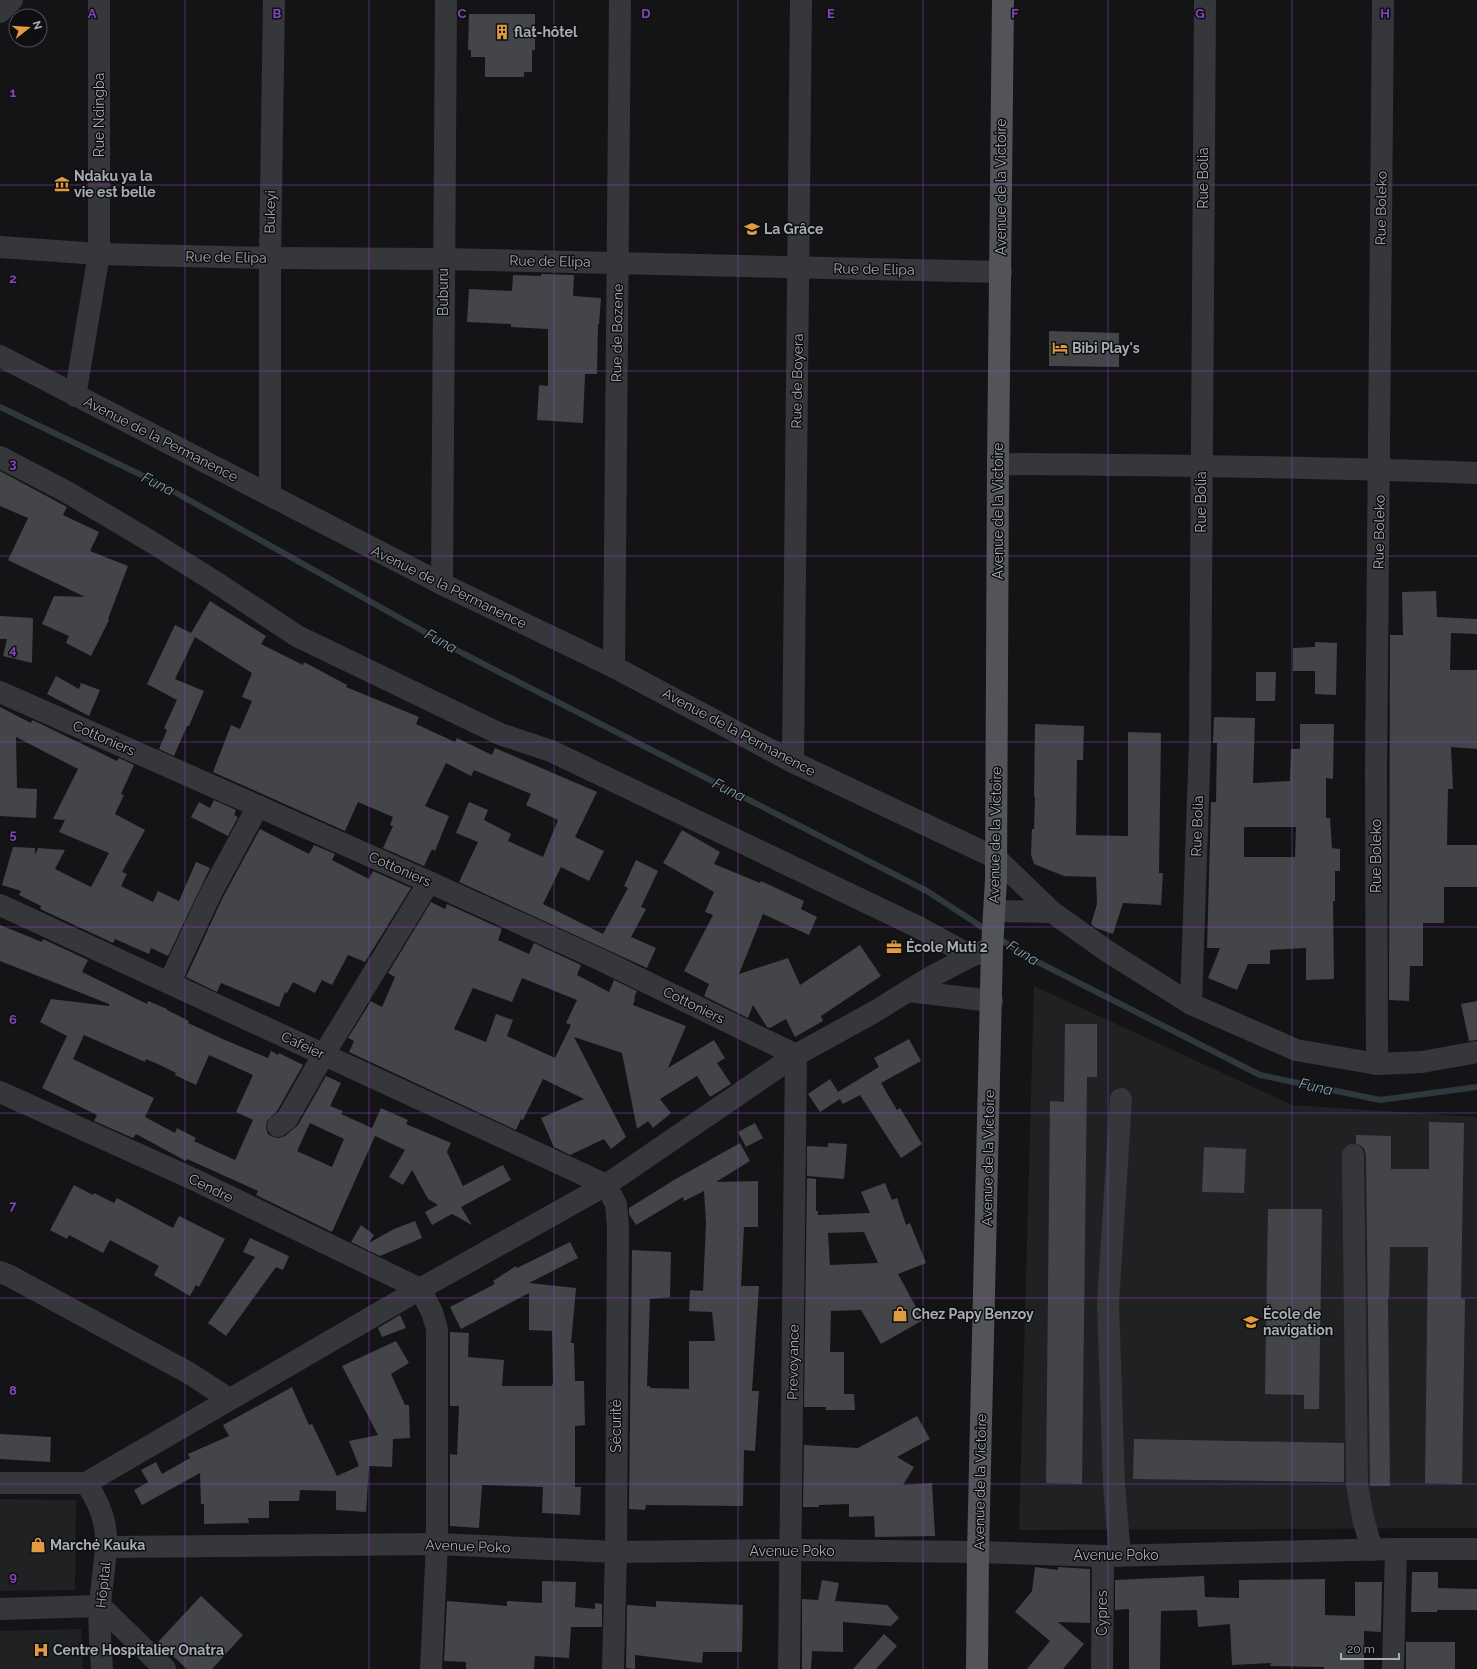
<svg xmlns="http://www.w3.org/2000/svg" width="1477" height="1669" font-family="Raleway,sans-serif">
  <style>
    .built { fill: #202123 }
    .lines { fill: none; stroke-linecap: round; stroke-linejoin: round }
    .stream { stroke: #2f383d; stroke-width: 6 }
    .building { fill: #434549; fill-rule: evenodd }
    .minor { stroke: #36373a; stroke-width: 22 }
    .major { stroke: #525459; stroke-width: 22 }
    .grid { fill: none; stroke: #8446bd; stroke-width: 1; stroke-opacity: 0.55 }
    .labels { text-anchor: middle; stroke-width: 3; stroke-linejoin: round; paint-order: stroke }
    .poi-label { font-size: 14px; font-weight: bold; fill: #a7adb5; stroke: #0f0f11; text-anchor: start }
    .street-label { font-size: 14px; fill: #a7adb5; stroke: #0f0f11 }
    .water-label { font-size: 15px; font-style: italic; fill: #819dad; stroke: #0f0f11 }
    .grid-label { font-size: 13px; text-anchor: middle; font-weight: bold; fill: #8446bd; stroke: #0f0f11; stroke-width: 3; stroke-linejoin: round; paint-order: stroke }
  </style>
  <rect width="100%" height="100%" fill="#141416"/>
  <g class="built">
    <polygon points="1034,986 1292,1105 1477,1117 1477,1528 1019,1530"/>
    <polygon points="0,1499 76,1500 75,1590 0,1591"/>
    <polygon points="81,1629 83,1669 0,1669 0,1631"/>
  </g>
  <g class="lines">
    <g class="stream">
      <polyline points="0,407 162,485 464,654 927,891 988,931"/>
      <polyline points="997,937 1024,955 1260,1075 1380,1100 1477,1087"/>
    </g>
  </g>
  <g class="building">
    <polygon points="469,14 535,14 535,50 532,50 532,72 524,72 524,77 485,77 485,57 471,57 471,50 468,50"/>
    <polygon points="541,274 574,275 573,296 601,298 599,324 598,324 597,374 585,374 583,423 537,420 539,385 548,386 548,329 511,327 511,324 467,322 469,289 512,291 513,275 541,276"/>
    <polygon points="1049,331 1119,333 1119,367 1049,366"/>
    <polygon points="0,471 67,507 63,515 99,532 90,551 128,566 108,619 109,620 91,656 66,643 69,636 42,624 54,596 85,597 8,560 28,518 0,506"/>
    <polygon points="1436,591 1437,617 1477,619 1477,634 1451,633 1450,670 1477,670 1477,749 1451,747 1453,789 1448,789 1447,845 1477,845 1477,887 1444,887 1444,923 1423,923 1423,966 1410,966 1409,1001 1389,1000 1390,635 1403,635 1402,592"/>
    <polygon points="210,601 266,636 261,644 303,665 304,662 347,685 346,687 419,717 416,724 455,742 457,738 492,755 495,748 597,792 575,837 604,851 589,881 561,867 543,904 603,934 628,888 624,886 636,860 658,871 641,907 646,909 631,937 656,948 647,968 459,882 478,842 456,833 469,802 488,810 484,820 511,834 508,841 543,857 558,820 526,805 531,794 474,770 471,776 446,763 425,806 449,816 435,851 432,849 424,866 383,848 393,826 390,825 393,817 358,802 345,831 213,772 231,725 240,729 252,701 242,697 252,673 195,637 175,679 204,691 189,726 187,726 174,756 159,749 167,730 164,728 177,700 147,684 175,625 191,633"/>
    <polygon points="0,616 33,618 32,663 3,656 7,639 0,639"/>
    <polygon points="1315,642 1337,643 1336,695 1315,694 1315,671 1293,671 1293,648 1315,647"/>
    <polygon points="1256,672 1276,672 1275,701 1256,701"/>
    <polygon points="56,676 79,689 81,683 100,690 89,716 47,694"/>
    <polygon points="0,707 31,723 32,720 43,725 117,761 119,758 134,765 121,794 124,795 115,814 145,830 122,872 127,874 121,886 153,902 158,891 179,901 196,862 210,868 168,956 151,948 149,954 115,939 113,943 40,909 41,906 19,895 21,891 2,885 13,847 35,848 35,855 38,848 65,850 55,869 91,887 109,853 59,832 65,820 53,819 78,769 16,737 17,788 37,789 36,818 0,816"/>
    <path d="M1214,717L1255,718L1253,783L1290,781L1291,749H1300V724H1334L1333,779L1326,778V818H1330L1332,848L1340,849V871H1335V901H1333L1334,979L1306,980V948L1270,950V964H1248L1237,990L1208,978L1220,948H1207L1211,802H1216L1217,743H1213ZM1244,827H1296L1295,857H1244Z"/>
    <polygon points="1035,724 1084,726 1083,760 1077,760 1076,835 1128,836 1128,732 1161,733 1159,873 1163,873 1161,905 1123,903 1113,934 1096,928 1091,924 1097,904 1096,877 1064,876 1034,864 1031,855 1032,829 1034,829 1035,797 1034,797"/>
    <polygon points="214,800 236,810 234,815 238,817 228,836 191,817 199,802 210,808"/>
    <polygon points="260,829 309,854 314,845 335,854 332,860 369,879 373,871 411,888 365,962 348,955 332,985 322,980 315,993 293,982 287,993 285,992 279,1007 221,983 217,992 186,977 222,899"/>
    <polygon points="682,830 720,852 714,864 760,883 761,881 804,901 801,909 817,917 809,935 763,914 739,974 788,958 800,985 860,945 881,976 821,1016 823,1021 795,1037 786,1019 770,1028 767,1027 753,1005 748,1018 704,996 709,984 684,971 713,915 705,912 714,892 663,863"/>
    <path d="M431,902L445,909L447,904L502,929L498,940L529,954L534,943L581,965L577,975L609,992L614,980L637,991L634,998L635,999L633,1005L686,1026L668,1068L714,1040L725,1058L717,1063L731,1084L710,1097L697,1076L660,1099L671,1113L653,1128L648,1121L637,1129L622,1053L574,1037L626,1137L611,1149L604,1139L570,1155L554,1147L541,1118L584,1099L543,1079L523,1120L521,1119L516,1130L349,1052L354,1041L348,1038L371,1001L382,1007L395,977L388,973ZM522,978L577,1000L566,1023L571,1025L555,1058L507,1036L513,1020L496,1014L486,1042L454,1029L473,988L512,1002Z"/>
    <path d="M0,925L42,942L43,939L88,960L82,972L147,1004L148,1001L167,1009V1010L189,1021L188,1023L225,1040L268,1058L271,1051L278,1055L279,1053L303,1065L277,1111L267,1121L266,1128L268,1134L273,1137L279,1138L285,1136L298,1125L326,1076L341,1083L330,1106L343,1111L341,1114L372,1128L381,1108L408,1120L406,1124L451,1143L447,1152L463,1186L503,1165L511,1180L461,1207L472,1225L452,1214L432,1225L425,1212L438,1205L428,1199L412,1170L403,1185L389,1177L405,1150L375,1136L332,1232L256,1195L258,1191L187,1159L186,1161L136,1134L133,1138L94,1121L97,1115L42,1088L67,1036L40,1022L51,999L109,1006V1004L0,961ZM84,1035L145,1062L146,1059L160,1065L176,1073L175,1075L196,1085L209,1055L253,1075L236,1112L253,1120L235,1160L194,1141L196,1138L177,1128L175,1133L145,1117L154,1098L73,1059ZM310,1123L344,1139L332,1167L297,1151Z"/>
    <polygon points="1477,1001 1477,1040 1469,1041 1461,1004"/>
    <polygon points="1065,1024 1097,1024 1097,1077 1087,1077 1082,1484 1046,1483 1050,1101 1064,1102"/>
    <polygon points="909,1039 921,1061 881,1083 897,1110 900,1108 922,1144 901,1158 860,1095 843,1104 840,1099 820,1112 808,1094 830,1079 838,1092 879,1067 874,1058"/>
    <polygon points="1429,1122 1464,1123 1461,1299 1465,1299 1462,1484 1425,1483 1428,1247 1390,1247 1389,1297 1388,1297 1390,1486 1370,1486 1366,1155 1364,1148 1356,1143 1356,1135 1391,1136 1391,1169 1429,1169"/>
    <polygon points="755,1123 763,1138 746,1147 738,1132"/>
    <polygon points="740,1143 750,1161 716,1182 758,1181 758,1227 744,1227 741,1286 759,1286 752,1391 759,1391 755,1451 744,1450 743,1506 646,1505 645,1510 629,1509 632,1250 671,1252 670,1297 650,1299 647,1386 650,1386 650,1388 689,1389 689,1341 715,1341 712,1312 689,1311 690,1290 703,1291 706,1223 704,1191 684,1201 683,1197 636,1225 629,1214 629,1208 674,1180"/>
    <polygon points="828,1143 847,1144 844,1179 807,1176 807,1146 828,1147"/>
    <polygon points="1204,1147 1246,1149 1244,1193 1202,1192"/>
    <path d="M807,1178L816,1179V1211H818V1215L870,1213L861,1192L885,1183L892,1200L897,1198L906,1225L910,1223L926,1263L898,1274L923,1320L881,1344L861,1310L831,1311L830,1352H844V1394H854L855,1410H826V1407H804ZM864,1232L878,1263L830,1265L828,1233Z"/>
    <polygon points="74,1185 93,1195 94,1193 114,1203 117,1198 173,1228 179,1216 225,1239 199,1287 196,1285 190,1296 154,1275 159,1266 110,1240 103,1253 69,1235 67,1239 50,1230"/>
    <polygon points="1268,1209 1322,1209 1319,1409 1304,1409 1304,1395 1265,1394"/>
    <polygon points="415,1221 422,1238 380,1256 351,1242 361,1225 374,1235 369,1243 394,1229"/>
    <polygon points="250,1238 289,1256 283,1270 276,1267 226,1336 208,1323 255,1257 243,1252"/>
    <polygon points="570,1242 578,1258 529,1283 576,1288 571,1343 574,1343 575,1381 584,1381 585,1425 575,1426 575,1487 581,1487 580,1515 542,1513 543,1487 482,1485 479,1528 450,1526 450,1454 457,1455 459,1406 450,1406 450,1332 469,1333 468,1357 504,1360 502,1386 552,1386 553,1382 552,1331 529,1330 529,1293 461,1329 450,1307 495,1284 493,1281 516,1266 517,1268"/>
    <polygon points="400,1315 406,1328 382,1337 378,1328"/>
    <polygon points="396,1341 409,1363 391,1374 405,1405 409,1405 410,1438 393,1439 392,1467 369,1466 366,1512 336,1510 336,1491 300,1490 299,1501 269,1501 269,1518 248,1518 249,1523 204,1524 204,1504 201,1504 200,1473 142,1505 134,1490 148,1482 141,1470 156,1462 162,1474 190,1458 188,1454 229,1436 223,1425 292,1387 309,1425 312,1424 337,1476 359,1466 349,1441 378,1435 342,1366"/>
    <polygon points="917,1416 930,1439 897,1457 914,1467 903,1485 932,1483 935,1536 875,1537 874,1516 849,1517 849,1504 819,1505 819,1507 803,1507 804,1445 858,1448"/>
    <polygon points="0,1434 51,1437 50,1462 0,1459"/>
    <polygon points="1134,1439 1344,1443 1344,1482 1133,1479"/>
    <polygon points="1035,1567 1058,1570 1058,1567 1090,1569 1090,1623 1058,1622 1084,1644 1063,1669 1027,1669 1050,1641 1015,1612 1032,1591"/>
    <polygon points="1412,1572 1438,1572 1438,1588 1477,1589 1477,1610 1437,1610 1437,1612 1411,1612"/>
    <polygon points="1204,1576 1205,1597 1239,1598 1239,1580 1325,1579 1325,1615 1355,1616 1355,1582 1382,1582 1381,1632 1364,1631 1364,1669 1324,1669 1324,1667 1270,1666 1271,1663 1232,1665 1230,1624 1198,1627 1197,1610 1161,1611 1160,1669 1129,1669 1129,1609 1115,1610 1115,1580"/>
    <polygon points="822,1580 839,1583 835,1601 887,1605 899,1618 891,1626 843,1622 843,1652 812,1651 811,1669 802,1669 802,1599 818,1600"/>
    <polygon points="542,1581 576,1582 575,1607 595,1609 595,1603 602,1604 602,1627 571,1627 569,1658 535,1656 534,1669 466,1669 466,1662 444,1661 447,1601 507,1606 507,1601 542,1603"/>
    <polygon points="201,1596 243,1635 212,1669 187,1669 158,1642"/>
    <polygon points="656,1601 743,1605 742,1652 703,1652 702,1663 635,1655 635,1669 626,1668 627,1605 656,1607"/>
    <polygon points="884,1634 897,1646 876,1669 853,1669"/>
    <rect x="1406" y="1642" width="49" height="27"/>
  </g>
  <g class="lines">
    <g class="minor">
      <polyline points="0,12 12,0"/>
      <polyline points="0,247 99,254 270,258 443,259 1001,272"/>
      <polyline points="0,356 442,584 614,667 793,762 996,858 1052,912 1107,951 1191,1004 1296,1050 1377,1064 1422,1062 1477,1052"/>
      <polyline points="75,396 99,254 99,0"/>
      <polyline points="0,457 67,492 150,541 214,581 297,636 500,734 551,751 918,927 971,956"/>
      <path d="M998,464C1158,465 1317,467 1477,473"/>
      <polyline points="270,495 270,258 274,0"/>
      <polyline points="442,584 446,0"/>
      <polyline points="614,667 620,0"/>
      <polyline points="0,692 429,882 601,960 796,1055 789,1669"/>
      <polyline points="793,762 801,0"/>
      <polyline points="0,905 606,1185 616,1204 618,1227 616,1552 613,1669"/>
      <polyline points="995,911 1052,912"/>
      <polyline points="169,983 211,893 258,806"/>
      <polyline points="908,991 992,1001"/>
      <polyline points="1191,1004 1200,741 1205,0"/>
      <polyline points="1377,1064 1376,772 1383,0"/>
      <polyline points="0,1092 193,1179 420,1289 432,1312 437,1329 437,1544 431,1669"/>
      <polyline points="278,1126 287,1119 324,1054 429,882"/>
      <polyline points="1353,1155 1357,1485 1363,1518 1372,1550"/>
      <polyline points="0,1272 10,1276 189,1373 229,1399"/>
      <polyline points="0,1483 86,1483 420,1289 606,1185 796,1055 874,1012 929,978 971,956 992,948"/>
      <path d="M86,1483C117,1528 104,1554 100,1604C98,1625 101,1648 102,1669"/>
      <polyline points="107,1547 437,1544 616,1552 791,1550 978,1552 1103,1556 1396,1549 1477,1549"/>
      <polyline points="1120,1556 1114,1484 1108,1303 1121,1099"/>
      <polyline points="0,1609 100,1606 165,1669"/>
      <polyline points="1102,1669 1103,1556"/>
      <polyline points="1393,1669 1396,1549"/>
    </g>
    <polyline class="major" points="977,1669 978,1552 992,948 996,880 998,464 1003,0"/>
  </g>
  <path class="grid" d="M185,0V1669M369,0V1669M554,0V1669M738,0V1669M923,0V1669M1108,0V1669M1292,0V1669M0,185H1477M0,371H1477M0,556H1477M0,742H1477M0,927H1477M0,1113H1477M0,1298H1477M0,1484H1477"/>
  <defs>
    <g id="building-bare" transform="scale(1.2)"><path d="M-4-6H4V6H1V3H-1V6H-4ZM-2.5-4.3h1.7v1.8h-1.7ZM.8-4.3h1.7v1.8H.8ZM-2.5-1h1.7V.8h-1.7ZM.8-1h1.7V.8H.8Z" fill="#e19c41" stroke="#0f0f11" stroke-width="2.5" paint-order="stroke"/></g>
    <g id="museum-bare" transform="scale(1.2)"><path d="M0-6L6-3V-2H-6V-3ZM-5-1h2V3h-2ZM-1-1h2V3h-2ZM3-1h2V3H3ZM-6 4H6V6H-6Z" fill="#e19c41" stroke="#0f0f11" stroke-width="2.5" paint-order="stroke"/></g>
    <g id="school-bare" transform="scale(1.2)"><path d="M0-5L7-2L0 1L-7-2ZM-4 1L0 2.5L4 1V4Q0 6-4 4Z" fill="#e19c41" stroke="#0f0f11" stroke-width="2.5" paint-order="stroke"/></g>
    <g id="hotel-bare" transform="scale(1.2)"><path d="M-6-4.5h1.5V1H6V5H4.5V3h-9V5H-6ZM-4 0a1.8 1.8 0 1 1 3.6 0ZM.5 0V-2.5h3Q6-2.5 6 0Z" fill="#e19c41" stroke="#0f0f11" stroke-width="2.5" paint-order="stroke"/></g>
    <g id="office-bare" transform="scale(1.2)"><path d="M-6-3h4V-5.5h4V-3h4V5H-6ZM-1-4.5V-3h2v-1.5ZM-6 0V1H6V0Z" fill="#e19c41" stroke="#0f0f11" stroke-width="2.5" paint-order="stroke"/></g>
    <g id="shop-bare" transform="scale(1.2)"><path d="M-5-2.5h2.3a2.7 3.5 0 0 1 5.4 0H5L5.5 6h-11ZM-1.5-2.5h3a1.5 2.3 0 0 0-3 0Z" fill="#e19c41" stroke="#0f0f11" stroke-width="2.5" paint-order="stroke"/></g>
    <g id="hospital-bare" transform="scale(1.2)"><path d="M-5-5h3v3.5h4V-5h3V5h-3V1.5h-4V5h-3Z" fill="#e19c41" stroke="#0f0f11" stroke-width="2.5" paint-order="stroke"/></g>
  </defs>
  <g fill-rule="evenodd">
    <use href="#building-bare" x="502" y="32"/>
    <use href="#museum-bare" x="62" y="184"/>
    <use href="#school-bare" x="752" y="229"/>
    <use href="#hotel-bare" x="1060" y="348"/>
    <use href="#office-bare" x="894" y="947"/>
    <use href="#shop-bare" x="900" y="1314"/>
    <use href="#school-bare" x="1251" y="1322"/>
    <use href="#shop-bare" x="38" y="1545"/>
    <use href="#hospital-bare" x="41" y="1650"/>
  </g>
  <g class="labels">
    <g class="poi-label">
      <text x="514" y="37">flat-hôtel</text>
      <text x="74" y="181">Ndaku ya la<tspan x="74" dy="16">vie est belle</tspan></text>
      <text x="764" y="234">La Grâce</text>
      <text x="1072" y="353">Bibi Play's</text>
      <text x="906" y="952">École Muti 2</text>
      <text x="912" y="1319">Chez Papy Benzoy</text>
      <text x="1263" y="1319">École de<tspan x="1263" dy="16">navigation</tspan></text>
      <text x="50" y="1550">Marché Kauka</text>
      <text x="53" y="1655">Centre Hospitalier Onatra</text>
    </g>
    <g class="street-label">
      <text transform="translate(99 115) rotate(-90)" y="5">Rue Ndingba</text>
      <text transform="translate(1203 178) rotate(-90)" y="5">Rue Bolia</text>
      <text transform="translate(1001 187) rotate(-90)" y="5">Avenue de la Victoire</text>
      <text transform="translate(1381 208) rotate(-89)" y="5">Rue Boleko</text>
      <text transform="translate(270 212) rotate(-89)" y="5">Bukeyi</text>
      <text transform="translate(226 257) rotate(1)" y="5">Rue de Elipa</text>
      <text transform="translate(550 261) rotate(1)" y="5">Rue de Elipa</text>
      <text transform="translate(874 269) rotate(1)" y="5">Rue de Elipa</text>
      <text transform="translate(443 292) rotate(-90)" y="5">Buburu</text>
      <text transform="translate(617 333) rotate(-89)" y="5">Rue de Bozene</text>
      <text transform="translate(797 381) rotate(-89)" y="5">Rue de Boyera</text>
      <text transform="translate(161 439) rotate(27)" y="5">Avenue de la Permanence</text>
      <text transform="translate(1201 502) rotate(-90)" y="5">Rue Bolia</text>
      <text transform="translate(998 511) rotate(-90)" y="5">Avenue de la Victoire</text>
      <text transform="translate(1379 532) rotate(-89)" y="5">Rue Boleko</text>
      <text transform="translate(449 587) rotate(26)" y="5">Avenue de la Permanence</text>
      <text transform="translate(739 732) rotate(28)" y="5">Avenue de la Permanence</text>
      <text transform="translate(104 738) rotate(24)" y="5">Cottoniers</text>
      <text transform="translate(1197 826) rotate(-88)" y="5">Rue Bolia</text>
      <text transform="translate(995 835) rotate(-89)" y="5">Avenue de la Victoire</text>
      <text transform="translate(1376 856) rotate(-90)" y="5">Rue Boleko</text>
      <text transform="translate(400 869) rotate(24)" y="5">Cottoniers</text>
      <text transform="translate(694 1005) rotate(26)" y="5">Cottoniers</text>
      <text transform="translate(303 1045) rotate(25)" y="5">Cafeier</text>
      <text transform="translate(988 1158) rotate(-89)" y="5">Avenue de la Victoire</text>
      <text transform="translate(211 1188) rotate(26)" y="5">Cendre</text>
      <text transform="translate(793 1362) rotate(-89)" y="5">Prevoyance</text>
      <text transform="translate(616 1426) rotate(-90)" y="5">Sécurité</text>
      <text transform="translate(980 1482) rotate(-89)" y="5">Avenue de la Victoire</text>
      <text transform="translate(468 1546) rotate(2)" y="5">Avenue Poko</text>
      <text x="792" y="1556">Avenue Poko</text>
      <text x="1116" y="1560">Avenue Poko</text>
      <text transform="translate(103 1585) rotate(-84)" y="5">Hôpital</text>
      <text transform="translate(1102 1613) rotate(-90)" y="5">Cypres</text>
    </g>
    <g class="water-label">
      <text transform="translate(158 484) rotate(27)" y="5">Funa</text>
      <text transform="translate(441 641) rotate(29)" y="5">Funa</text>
      <text transform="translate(729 790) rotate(27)" y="5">Funa</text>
      <text transform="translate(1023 953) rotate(31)" y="5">Funa</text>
      <text transform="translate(1316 1087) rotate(12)" y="5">Funa</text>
    </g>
  </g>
  <g class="grid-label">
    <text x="92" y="18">A</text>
    <text x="277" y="18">B</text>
    <text x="462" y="18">C</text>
    <text x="646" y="18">D</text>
    <text x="831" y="18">E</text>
    <text x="1015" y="18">F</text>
    <text x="1200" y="18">G</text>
    <text x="1385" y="18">H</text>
    <text x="13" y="97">1</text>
    <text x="13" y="283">2</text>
    <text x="13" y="468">3</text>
    <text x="13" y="654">4</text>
    <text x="13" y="839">5</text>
    <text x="13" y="1024">6</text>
    <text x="13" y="1210">7</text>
    <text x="13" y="1395">8</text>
    <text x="13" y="1581">9</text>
  </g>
  <g transform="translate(28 28) rotate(73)"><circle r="19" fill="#0f0f11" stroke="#4c4e53"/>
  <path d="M0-3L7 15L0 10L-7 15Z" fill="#e19c41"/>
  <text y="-6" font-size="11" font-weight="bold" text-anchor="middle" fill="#a7adb5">N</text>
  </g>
  <path d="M1341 1653v6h58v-6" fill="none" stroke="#a7adb5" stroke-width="2"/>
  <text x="1347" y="1653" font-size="12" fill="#a7adb5" stroke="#0f0f11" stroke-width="3" paint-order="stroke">20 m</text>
</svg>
